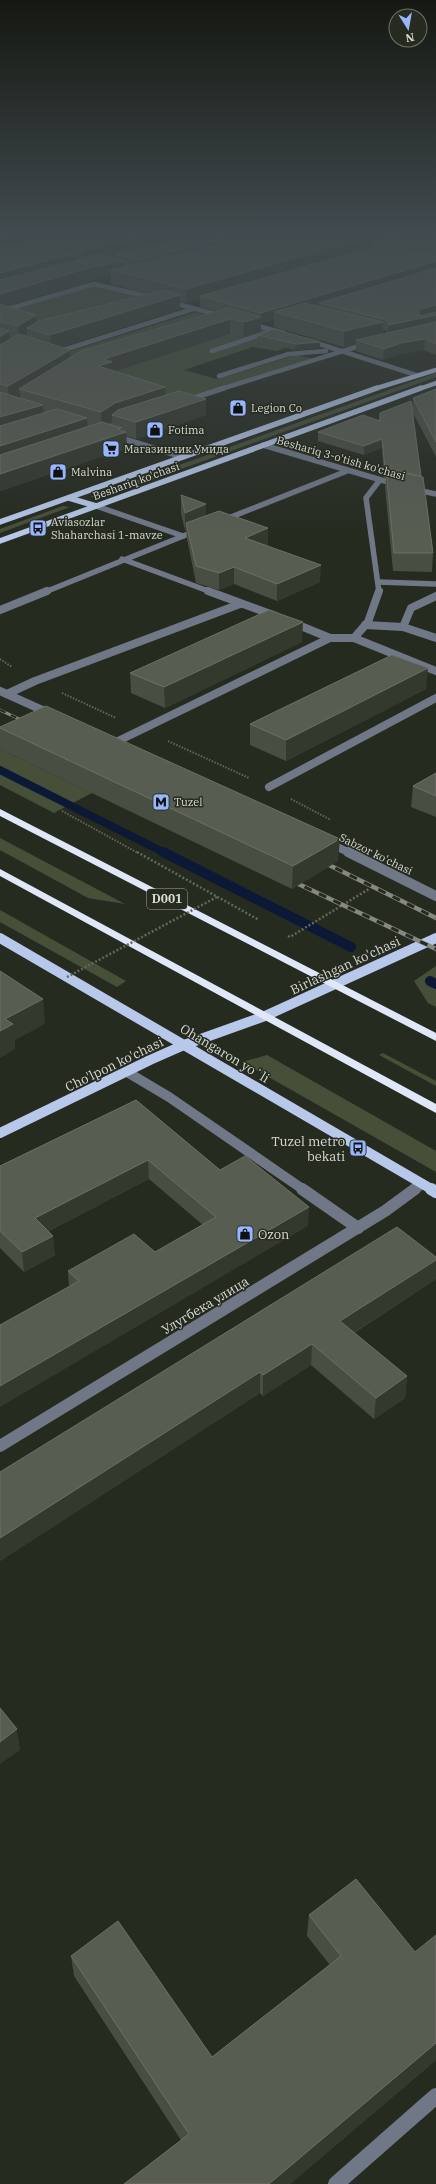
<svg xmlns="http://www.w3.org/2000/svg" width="436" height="2184" font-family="'IBM Plex Serif',serif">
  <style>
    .green { fill: #465038 }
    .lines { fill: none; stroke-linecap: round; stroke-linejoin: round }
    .stream-far1 { stroke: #0c1836; stroke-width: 8 }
    .stream { stroke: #0c1836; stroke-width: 10 }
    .path-far1 { stroke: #62675d; stroke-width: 2; stroke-dasharray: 1.5 1.5; stroke-linecap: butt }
    .path { stroke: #62675d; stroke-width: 2.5; stroke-dasharray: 2 2; stroke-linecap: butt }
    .minor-far5 { stroke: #707888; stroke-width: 4.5 }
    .minor-far4 { stroke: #707888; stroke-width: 5.5 }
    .minor-far3 { stroke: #707888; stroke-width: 8 }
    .minor-far2 { stroke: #707888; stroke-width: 10 }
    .minor-far1 { stroke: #707888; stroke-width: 12 }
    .minor { stroke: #707888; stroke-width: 16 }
    .major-far3 { stroke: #b7c8ea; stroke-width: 4.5 }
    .major-far2 { stroke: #b7c8ea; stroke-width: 5.5 }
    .major-far1 { stroke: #b7c8ea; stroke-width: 10 }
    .major { stroke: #b7c8ea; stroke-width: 12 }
    .highway { fill: #dfe7f8; fill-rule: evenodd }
    .rail-far1-casing { stroke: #858980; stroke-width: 3 }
    .rail-casing { stroke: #858980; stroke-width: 4.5 }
    .rail-far1 { stroke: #262b20; stroke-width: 2; stroke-dasharray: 6; stroke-linecap: butt }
    .rail { stroke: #262b20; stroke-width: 3; stroke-dasharray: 8; stroke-linecap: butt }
    .path-bridge { stroke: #62675d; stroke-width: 2.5; stroke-dasharray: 2 2; stroke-linecap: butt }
    .wall { fill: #494e42; fill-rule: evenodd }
    .shaded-wall { fill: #34392e }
    .building { fill: #585d52; stroke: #6c7066 }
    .labels { text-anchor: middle; stroke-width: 3; stroke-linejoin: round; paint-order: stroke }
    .far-poi-label { font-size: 11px; fill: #d7dad3; stroke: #262b20; text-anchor: start }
    .far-street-label { font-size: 11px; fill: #d7dad3; stroke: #262b20 }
    .shield { fill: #262b20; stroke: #a2a69d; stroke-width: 1 }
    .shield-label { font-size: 12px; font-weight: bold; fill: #d7dad3 }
    .street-label { font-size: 13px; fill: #d7dad3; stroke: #262b20 }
    .poi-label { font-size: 13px; fill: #d7dad3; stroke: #262b20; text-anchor: end }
  </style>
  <rect width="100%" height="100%" fill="#262b20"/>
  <g class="green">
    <polygon points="94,284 164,301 52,329 0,311"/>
    <polygon points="196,312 222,319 81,360 61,354"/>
    <polygon points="230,318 306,339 277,351 253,347 184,370 217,379 296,355 315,359 213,393 103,433 62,417 89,364"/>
    <polygon points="436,373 436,377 101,498 90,497"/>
    <polygon points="63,506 70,507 0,533 0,529"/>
    <polygon points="0,749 92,793 54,813 0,785"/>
    <polygon points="0,838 125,904 88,898 0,850"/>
    <polygon points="0,910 126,981 117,987 0,922"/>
    <polygon points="436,966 436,1007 428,1003 414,981"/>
    <polygon points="383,1053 436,1081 436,1086 379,1055"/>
    <polygon points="267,1055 436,1151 436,1172 242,1062"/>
  </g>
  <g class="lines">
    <polyline class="stream-far1" points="0,770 165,853"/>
    <g class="stream">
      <polyline points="163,852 351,947"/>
      <polyline points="430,981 436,984"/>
    </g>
    <g class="path-far1">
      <polyline points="0,659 12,667"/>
      <polyline points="62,693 116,718"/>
      <polyline points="168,741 249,778"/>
      <polyline points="291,799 331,820"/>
      <polyline points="62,811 138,853"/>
    </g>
    <g class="path">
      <polyline points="137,852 259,920"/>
      <polyline points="288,936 290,937 369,889"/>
    </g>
    <g class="minor-far5">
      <polyline points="166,301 222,316"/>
      <polyline points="0,311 94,284 155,298"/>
      <polyline points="247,323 284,333"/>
      <polyline points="307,340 416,375"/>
      <polyline points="212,351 269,332"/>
      <polyline points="54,353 193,309"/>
      <polyline points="219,376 289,354 326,351"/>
      <polyline points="221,389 369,343"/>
    </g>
    <g class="minor-far4">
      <polyline points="188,400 224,388"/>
      <polyline points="114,436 183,457"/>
      <polyline points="263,445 398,485"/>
      <polyline points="413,489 436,494"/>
      <polyline points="96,506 183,536"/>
      <polyline points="221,521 347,471"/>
      <polyline points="122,559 211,592"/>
      <polyline points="378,582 436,584"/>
      <polyline points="45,592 198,530"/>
      <polyline points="379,592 366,498 379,481"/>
    </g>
    <g class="minor-far3">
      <polyline points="208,591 276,616"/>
      <polyline points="0,610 47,591"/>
      <polyline points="291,622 330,638 354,638 436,671"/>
      <polyline points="365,625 403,627 436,638"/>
      <polyline points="403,627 411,608 436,596"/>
      <polyline points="354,638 368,622 379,591"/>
      <polyline points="0,691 51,714"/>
      <polyline points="7,694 35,681 240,604"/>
      <polyline points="116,742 330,638"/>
      <polyline points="269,787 436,698"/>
      <polyline points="327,842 350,853"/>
    </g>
    <g class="minor-far2">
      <polyline points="348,852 436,896"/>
      <polyline points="127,1072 169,1097 304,1190"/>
      <polyline points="413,1190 422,1184"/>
    </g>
    <g class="minor-far1">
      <polyline points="302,1189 358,1228"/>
      <polyline points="0,1446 385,1211 415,1189"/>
    </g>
    <polyline class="minor" points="336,2184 436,2096"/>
    <g class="major-far3">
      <polyline points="374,389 436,370"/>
      <polyline points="419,389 436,383"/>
    </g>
    <g class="major-far2">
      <polyline points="69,498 96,506"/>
      <polyline points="0,522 377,388"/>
      <polyline points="0,541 421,388"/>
    </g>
    <g class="major-far1">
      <polyline points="0,938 433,1190"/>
      <polyline points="0,1133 150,1060 184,1045 265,1016 436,938"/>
    </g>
    <polyline class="major" points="431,1189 436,1192"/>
    <g class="highway">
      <polygon points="0,809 436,1033 436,1041 0,816"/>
      <polygon points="0,869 436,1104 436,1113 0,876"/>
    </g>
    <g class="rail-far1-casing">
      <polyline id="rail-far1" points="0,710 28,723"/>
    </g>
    <g class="rail-casing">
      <g id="rail">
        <polyline points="321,861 436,918"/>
        <polyline points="290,880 436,949"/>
      </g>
    </g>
    <use href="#rail-far1" class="rail-far1"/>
    <use href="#rail" class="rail"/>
    <polyline class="path-bridge" points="67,977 217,897"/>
  </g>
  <g class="wall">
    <path d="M0,232H436V355L424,350L400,354L383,360L356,351V344L344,347L274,327V320L261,323V332L243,337L230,334L115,371L206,415L136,439L126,436L127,448L0,491ZM23,241L28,243L23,244ZM366,243L375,245L374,247L366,249ZM116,256V258L112,257ZM72,258L77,260L72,261ZM111,276V284L149,294L36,322L6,306L93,280ZM200,299V307L216,311L71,357L61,347L180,309V302L186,303ZM383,330H386L387,333L382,334ZM20,395V398L16,397ZM112,422V425L109,424Z"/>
    <polygon points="258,335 320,348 295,350 257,340"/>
    <polygon points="436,389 436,457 412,411 421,477 433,553 432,572 393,571 385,487 386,478 384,478 382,448 364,455 318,441 318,432 379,420 380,413 412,408 413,398"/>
    <polygon points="181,495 206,504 206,515 268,528 268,545 266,545 320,582 277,601 234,584 219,590 196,583 187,539 186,530 185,531 181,513"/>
    <polygon points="302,642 165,708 131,693 130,673"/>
    <polygon points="426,689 286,761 250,745 250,724"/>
    <polygon points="0,727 338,861 292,889 0,749"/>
    <polygon points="436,773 436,817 411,807 413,786"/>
    <polygon points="136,1100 220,1170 308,1226 69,1286 68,1271 155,1252 203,1225 149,1179 49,1231 55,1255 24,1272 0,1248 0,1166"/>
    <polygon points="436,1279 354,1333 407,1376 405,1398 374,1419 311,1365 263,1396 260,1393 0,1561 0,1472"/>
    <polygon points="309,1915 415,1952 436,1935 436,2060 290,2184 181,2140 74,1976 71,1956 212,2057 330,1965 307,1936"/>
  </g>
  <g class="shaded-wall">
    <polygon points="165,232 208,232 116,254 116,256 85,263 85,250"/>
    <polygon points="256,232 295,232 139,270 139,260"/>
    <polygon points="23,237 24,249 0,253 0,240"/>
    <polygon points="366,238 366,251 200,296 200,299 186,303 186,289"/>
    <polygon points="72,254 72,267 0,286 0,273"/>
    <polygon points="124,261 124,274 111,270 111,276 93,280 0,308 0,294 92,267"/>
    <polygon points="436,261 436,271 319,303 318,306 286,316 274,312 274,320 261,323 261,332 243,337 244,322 261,317 261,313"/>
    <polygon points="180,295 180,309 51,350 50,335"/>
    <polygon points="436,305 435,325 388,336 389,325 418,314 420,309"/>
    <polygon points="36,315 37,328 27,328 27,334 19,340 18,326"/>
    <polygon points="230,319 230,334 113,372 98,366 104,359"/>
    <polygon points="383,322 382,337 356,340 356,344 344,347 344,331"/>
    <polygon points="9,331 10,345 0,352 0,337"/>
    <polygon points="425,339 424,350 400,354 383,360 384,349 401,343"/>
    <polygon points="320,342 320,348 295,350 296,344"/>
    <polygon points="70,350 71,364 19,389 20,395 9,401 8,386"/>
    <polygon points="165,387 166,402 112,415 112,422 102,429 101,412 115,403"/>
    <polygon points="206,399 206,415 136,439 136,422"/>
    <polygon points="43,405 44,420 0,434 0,417"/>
    <polygon points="87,418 88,433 0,463 0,446"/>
    <polygon points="122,428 122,434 126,432 127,448 0,491 0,474"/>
    <polygon points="382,439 382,448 364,455 364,446"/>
    <polygon points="206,504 206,522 186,523 186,530 185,531 185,513"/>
    <polygon points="268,528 268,545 245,554 245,538"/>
    <polygon points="321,565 320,582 277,601 277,584"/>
    <polygon points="234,567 234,584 219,590 219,573"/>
    <polygon points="303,622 302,642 165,708 164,687"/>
    <polygon points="428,668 426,689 286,761 286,740"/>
    <polygon points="340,839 338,861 292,889 293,866"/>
    <polygon points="43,999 45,1024 15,1040 15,1049 0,1058 0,1031 5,1019"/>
    <polygon points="148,1160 149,1179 37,1237 35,1218"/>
    <polygon points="309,1207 308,1226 0,1407 0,1386"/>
    <polygon points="53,1236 55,1255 24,1272 22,1252"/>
    <polygon points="436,1260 436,1279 339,1342 340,1321"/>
    <polygon points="312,1344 311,1365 263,1396 263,1375"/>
    <polygon points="260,1372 260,1393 0,1561 0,1538"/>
    <polygon points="407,1376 405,1398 374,1419 376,1398"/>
    <polygon points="17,1729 20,1750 0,1764 0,1742"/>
    <polygon points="436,2043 436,2060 290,2184 269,2184"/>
  </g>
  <g class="building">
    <polygon points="0,232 8,232 23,237 0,240"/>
    <polygon points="30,232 165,232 85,250"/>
    <polygon points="209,232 256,232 139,260 116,254"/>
    <polygon points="272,232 339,232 366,238 186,289 111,270"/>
    <polygon points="356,232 436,232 436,249"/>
    <polygon points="37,242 72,254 0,273 0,247"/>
    <polygon points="376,244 436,257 436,261 261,313 200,296 374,247"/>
    <polygon points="102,254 124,261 92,267 0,294 0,280"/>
    <polygon points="436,268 436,305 420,309 418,314 422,316 436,312 436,315 389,325 387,320 319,303"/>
    <polygon points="164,290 180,295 50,335 27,328 39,321"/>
    <polygon points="305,303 383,322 344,331 274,312"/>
    <polygon points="0,304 36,315 18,326 0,322"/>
    <polygon points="228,308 261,317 244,322 230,319 104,359 112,362 98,366 165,387 115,403 101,412 19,389 81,351"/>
    <polygon points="436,322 436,344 425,339 401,343 384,349 356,340"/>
    <polygon points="0,328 9,331 0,337"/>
    <polygon points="274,329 320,342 296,344 258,335"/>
    <polygon points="19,334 70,350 8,386 0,384 0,345"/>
    <polygon points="436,389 436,442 413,398"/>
    <polygon points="179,391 206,399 136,422 112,415 118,410"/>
    <polygon points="0,392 43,405 0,417"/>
    <polygon points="411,401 421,476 385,468 382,439 364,446 318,432 363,415 380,421 380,413"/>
    <polygon points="57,409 87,418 0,446 0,426"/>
    <polygon points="102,422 122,428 117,429 126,432 0,474 0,455"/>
    <polygon points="386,469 423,477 433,553 394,553"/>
    <polygon points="181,495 206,504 185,513"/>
    <polygon points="219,511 268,528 245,538 321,565 277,584 234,567 219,573 196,566 186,523"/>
    <polygon points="269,610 303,622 164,687 130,673"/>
    <polygon points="392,655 428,668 286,740 250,724"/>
    <polygon points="46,706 340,839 293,866 0,728 0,727"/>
    <polygon points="436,773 436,796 413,786"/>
    <polygon points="0,971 43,999 5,1019 13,1024 0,1031"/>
    <polygon points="136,1100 220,1170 245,1156 309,1207 0,1386 0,1325 79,1281 68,1271 134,1234 155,1252 216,1217 148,1160 35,1218 53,1236 22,1252 0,1231 0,1166"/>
    <polygon points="397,1227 436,1257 436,1260 340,1321 407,1376 376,1398 312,1344 263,1375 260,1372 0,1538 0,1472"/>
    <polygon points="0,1708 17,1729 0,1742"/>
    <polygon points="356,1879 415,1952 436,1935 436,2043 269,2184 124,2184 189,2134 71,1956 118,1921 212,2057 341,1956 309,1915"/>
  </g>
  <linearGradient id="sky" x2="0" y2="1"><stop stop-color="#151812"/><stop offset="0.43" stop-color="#414a4e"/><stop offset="1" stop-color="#414a4e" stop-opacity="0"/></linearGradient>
  <rect width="436" height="537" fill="url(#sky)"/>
  <defs>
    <g id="shop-square" transform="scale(0.9)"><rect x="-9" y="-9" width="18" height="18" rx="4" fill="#97b6fd" stroke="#262b20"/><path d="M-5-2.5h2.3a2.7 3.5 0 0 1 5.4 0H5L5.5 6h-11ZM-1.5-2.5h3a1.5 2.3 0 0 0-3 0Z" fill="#111"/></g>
    <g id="supermarket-square" transform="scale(0.9)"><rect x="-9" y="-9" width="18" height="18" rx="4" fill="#97b6fd" stroke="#262b20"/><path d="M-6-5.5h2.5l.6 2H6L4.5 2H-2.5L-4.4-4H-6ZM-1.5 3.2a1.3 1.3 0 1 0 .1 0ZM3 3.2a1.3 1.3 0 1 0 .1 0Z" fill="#111"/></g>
    <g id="bus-square" transform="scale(0.9)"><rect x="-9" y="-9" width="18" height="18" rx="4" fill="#97b6fd" stroke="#262b20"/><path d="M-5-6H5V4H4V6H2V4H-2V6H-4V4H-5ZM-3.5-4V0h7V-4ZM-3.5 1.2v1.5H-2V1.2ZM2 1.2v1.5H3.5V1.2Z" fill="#111"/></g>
    <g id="metro-square" transform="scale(0.9)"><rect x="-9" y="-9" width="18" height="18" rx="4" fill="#97b6fd" stroke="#262b20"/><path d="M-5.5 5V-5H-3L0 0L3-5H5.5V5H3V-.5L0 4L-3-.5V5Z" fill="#111"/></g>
  </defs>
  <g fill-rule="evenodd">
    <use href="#shop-square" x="238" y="408"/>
    <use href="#shop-square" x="155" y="430"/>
    <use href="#supermarket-square" x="111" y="449"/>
    <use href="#shop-square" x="58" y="472"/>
    <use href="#bus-square" x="38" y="528"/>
    <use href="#metro-square" x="161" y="802"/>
    <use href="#bus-square" x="358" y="1148"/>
    <use href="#shop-square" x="245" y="1234"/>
  </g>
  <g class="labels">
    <g class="far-poi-label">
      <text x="251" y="412">Legion Co</text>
      <text x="168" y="434">Fotima</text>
      <text x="124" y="453">Магазинчик Умида</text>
      <text x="71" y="476">Malvina</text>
      <text x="51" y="526">Aviasozlar<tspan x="51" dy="13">Shaharchasi 1-mavze</tspan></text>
      <text x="174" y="806">Tuzel</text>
    </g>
    <g class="far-street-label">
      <text transform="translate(341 458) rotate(16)" y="4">Beshariq 3-o'tish ko'chasi</text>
      <text transform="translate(136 481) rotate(-20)" y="4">Beshariq ko'chasi</text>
      <text transform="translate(376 854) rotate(26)" y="4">Sabzor ko'chasi</text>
    </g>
    <rect class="shield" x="147" y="889" width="40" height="20" rx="3"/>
    <g class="shield-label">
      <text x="167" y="903">D001</text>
    </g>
    <g class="street-label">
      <text transform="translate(345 965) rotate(-25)" y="5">Birlashgan ko'chasi</text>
      <text transform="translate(225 1053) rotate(31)" y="5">Ohangaron yoʻli</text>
      <text transform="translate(114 1064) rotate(-26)" y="5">Cho'lpon ko'chasi</text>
      <text transform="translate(205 1305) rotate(-31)" y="5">Улугбека улица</text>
    </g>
    <g class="poi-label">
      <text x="345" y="1146">Tuzel metro<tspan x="345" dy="15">bekati</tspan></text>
      <text x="258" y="1239" text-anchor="start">Ozon</text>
    </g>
  </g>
  <g transform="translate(408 28) rotate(169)"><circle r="19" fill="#262b20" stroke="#6d7168"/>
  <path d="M0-3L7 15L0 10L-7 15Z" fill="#97b6fd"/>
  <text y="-6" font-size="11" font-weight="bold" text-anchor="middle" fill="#d7dad3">N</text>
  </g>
</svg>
